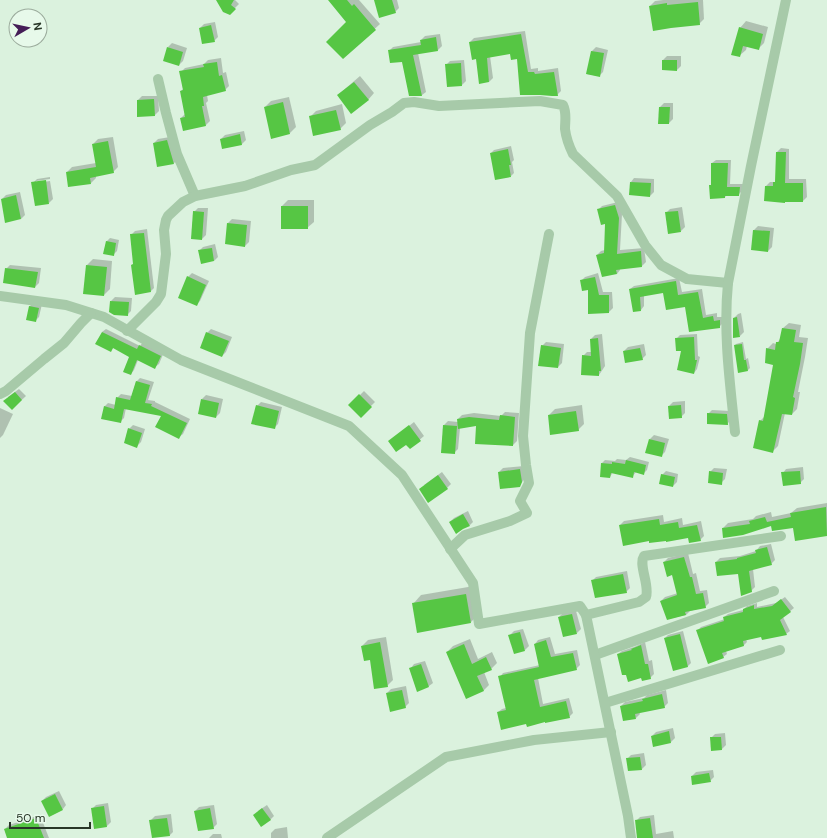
<svg xmlns="http://www.w3.org/2000/svg" width="827" height="838" font-family="'DM Sans',sans-serif">
  <style>
    .shadow { fill: #0003 }
    .building { fill: #56c644 }
    .lines { fill: none; stroke-linecap: round; stroke-linejoin: round }
    .minor { stroke: #a7caa9; stroke-width: 10 }
  </style>
  <rect width="100%" height="100%" fill="#dbf2de"/>
  <g class="shadow">
    <polygon points="222,0 235,0 239,4 230,13"/>
    <polygon points="330,0 359,0 380,24 343,58 347,22"/>
    <polygon points="375,0 397,0 399,8 395,12"/>
    <polygon points="663,0 703,0 704,19 699,24 650,6 655,1"/>
    <polygon points="746,21 768,27 764,43 758,49 747,46 746,50 739,56 740,28"/>
    <polygon points="215,22 218,37 214,41 200,28 204,24"/>
    <polygon points="525,31 531,69 538,68 538,71 558,68 561,91 557,95 540,94 518,58 511,53 490,56 493,78 489,82 470,42 474,38"/>
    <polygon points="440,34 442,46 438,50 418,53 426,92 422,95 410,95 402,60 389,51 393,47 421,42 421,40 425,36"/>
    <polygon points="172,43 187,48 183,61 179,65 168,47"/>
    <polygon points="596,47 608,50 603,72 599,76 587,74 592,51"/>
    <polygon points="667,56 681,56 681,66 677,70 663,70 663,60"/>
    <polygon points="221,58 223,73 226,72 229,86 225,90 207,95 208,101 206,103 210,121 206,125 181,118 185,114 181,91 183,89 181,72 185,68 204,64 208,60"/>
    <polygon points="464,60 466,81 462,85 446,65 450,61"/>
    <polygon points="360,76 374,93 368,100 338,95"/>
    <polygon points="142,96 158,96 159,111 155,115 138,100"/>
    <polygon points="289,97 296,127 290,133 265,107 271,101"/>
    <polygon points="664,103 673,103 673,119 669,123 660,107"/>
    <polygon points="342,104 346,123 340,129 310,117 316,111"/>
    <polygon points="244,131 246,140 242,144 223,148 221,139 225,135"/>
    <polygon points="113,137 118,167 113,172 96,176 96,178 91,183 67,172 72,167 96,163 93,144 98,139"/>
    <polygon points="170,137 178,160 174,163 158,166 154,143 158,139"/>
    <polygon points="511,146 514,160 512,162 514,173 511,176 491,153 494,150"/>
    <polygon points="781,148 789,149 789,179 806,179 807,197 803,201 786,201 766,186 770,182 775,182 776,180 777,152"/>
    <polygon points="716,160 731,160 730,184 743,184 742,191 738,195 727,195 725,197 710,186 712,184 712,163"/>
    <polygon points="50,177 50,179 36,181 36,183 50,181 53,199 49,203 33,183 37,179"/>
    <polygon points="634,178 654,179 654,192 650,196 631,182"/>
    <polygon points="20,192 25,215 21,219 2,199 6,195"/>
    <polygon points="288,200 314,200 314,222 307,228 282,206"/>
    <polygon points="618,202 622,214 620,250 644,248 646,262 642,266 620,268 620,270 617,274 597,255 601,251 605,250 606,222 598,210 602,206"/>
    <polygon points="682,207 685,227 681,231 666,213 670,209"/>
    <polygon points="198,208 208,208 206,235 202,239 194,212"/>
    <polygon points="232,219 251,221 249,242 245,246 228,223"/>
    <polygon points="758,226 774,228 772,247 768,251 752,249 754,230"/>
    <polygon points="147,229 154,288 150,292 134,263 131,235 135,231"/>
    <polygon points="110,238 119,240 117,251 113,255 106,242"/>
    <polygon points="215,244 218,257 214,261 199,251 203,247"/>
    <polygon points="93,259 112,261 110,289 104,295 87,265"/>
    <polygon points="10,265 41,268 39,283 35,287 6,269"/>
    <polygon points="192,273 209,281 200,301 196,305 188,277"/>
    <polygon points="598,273 603,292 612,292 613,308 609,312 581,281 585,277"/>
    <polygon points="679,278 682,292 702,289 706,315 717,313 717,317 723,317 723,323 719,327 690,331 686,306 664,292 644,295 644,306 641,310 630,289 634,286"/>
    <polygon points="115,297 132,298 131,311 127,315 111,301"/>
    <polygon points="33,303 42,304 39,317 35,321 29,307"/>
    <polygon points="741,313 744,332 740,336 734,318 738,314"/>
    <polygon points="789,323 801,325 799,337 808,338 805,357 798,392 800,392 797,409 792,414 785,413 778,446 773,451 760,421 766,415 774,364 767,349 773,343 776,344 781,338 783,328"/>
    <polygon points="106,329 140,346 143,342 164,352 159,364 155,367 138,360 134,370 131,374 130,356 114,347 110,351 102,332"/>
    <polygon points="211,329 232,337 226,352 222,356 207,333"/>
    <polygon points="602,334 605,366 599,375 583,356 587,352 592,352 591,339 595,335"/>
    <polygon points="697,334 698,356 700,357 697,369 694,373 676,339 680,335"/>
    <polygon points="546,342 564,344 562,363 558,367 542,346"/>
    <polygon points="743,342 746,359 748,358 750,368 748,370 739,372 735,345 736,344"/>
    <polygon points="644,344 646,355 642,359 624,351 628,347"/>
    <polygon points="140,378 154,382 148,400 155,401 155,402 190,419 183,434 179,437 162,415 126,408 124,418 120,422 104,407 108,403 116,405 117,398 121,394 132,396 136,382"/>
    <polygon points="19,389 26,396 12,409 8,397"/>
    <polygon points="364,391 375,402 361,416 350,405"/>
    <polygon points="206,395 223,399 220,413 216,417 202,399"/>
    <polygon points="685,401 685,413 681,417 669,406 673,402"/>
    <polygon points="261,402 282,407 278,424 274,428 257,406"/>
    <polygon points="582,405 584,424 578,430 549,415 555,409"/>
    <polygon points="0,408 13,414 3,435 0,438"/>
    <polygon points="712,410 730,411 731,420 727,424 708,414"/>
    <polygon points="505,412 519,413 517,441 513,445 477,425 460,428 458,449 454,453 444,425 448,421 458,422 458,419 462,415 474,413 501,416"/>
    <polygon points="414,422 424,436 410,448 407,443 394,438"/>
    <polygon points="133,425 145,429 141,442 137,446 129,429"/>
    <polygon points="654,435 669,439 665,452 661,456 650,439"/>
    <polygon points="630,457 649,462 647,470 643,474 636,472 632,477 613,472 610,477 602,463 605,460 615,461 617,459 626,460"/>
    <polygon points="524,466 526,477 519,486 499,472 503,468"/>
    <polygon points="803,467 804,479 800,483 783,473 786,469"/>
    <polygon points="714,468 727,469 725,479 721,483 710,472"/>
    <polygon points="666,471 678,474 677,482 673,486 662,475"/>
    <polygon points="442,472 451,484 447,488 424,485"/>
    <polygon points="827,503 827,535 796,540 794,527 772,525 723,528 728,523 753,519 756,516 771,512 772,517 791,513 797,508"/>
    <polygon points="468,511 473,522 470,525 450,522 454,518"/>
    <polygon points="663,515 664,522 682,518 683,525 701,521 704,536 700,540 689,536 650,539 620,525 624,521"/>
    <polygon points="771,544 775,560 771,564 753,569 755,587 751,591 739,572 716,562 720,558 740,556 756,551 760,546"/>
    <polygon points="688,553 693,574 696,573 700,591 707,590 709,603 705,607 690,611 686,615 668,619 661,601 665,597 678,593 673,574 664,562 668,558"/>
    <polygon points="627,571 630,588 626,592 592,581 596,577"/>
    <polygon points="474,586 479,614 471,622 413,604 421,595"/>
    <polygon points="785,597 794,608 783,617 790,631 786,634 762,635 746,639 747,642 744,645 726,651 727,654 723,657 698,630 701,627 725,619 724,617 728,614 743,610 747,606 757,603 757,607 776,603"/>
    <polygon points="576,611 581,629 577,633 559,617 563,613"/>
    <polygon points="523,629 529,646 525,650 510,635 514,631"/>
    <polygon points="683,631 691,663 687,667 665,638 668,635"/>
    <polygon points="386,637 393,680 387,686 362,646 368,640"/>
    <polygon points="550,637 555,654 577,650 580,665 576,669 538,678 543,704 569,698 573,713 569,717 527,723 498,712 502,709 506,708 500,677 503,673 540,665 535,644 538,640"/>
    <polygon points="470,639 478,659 492,652 497,663 491,669 484,672 489,685 483,691 447,652 453,646"/>
    <polygon points="645,642 649,661 652,660 654,674 650,678 642,677 618,654 622,651 634,647"/>
    <polygon points="425,661 433,683 429,686 418,690 411,668 414,664"/>
    <polygon points="406,686 409,703 405,707 387,693 391,689"/>
    <polygon points="666,690 668,703 664,707 639,712 640,714 636,718 621,706 625,702 644,698 647,695"/>
    <polygon points="673,728 675,738 671,742 652,736 656,732"/>
    <polygon points="725,733 726,745 722,749 711,738 715,734"/>
    <polygon points="644,753 646,765 642,769 627,759 631,755"/>
    <polygon points="713,770 714,777 710,781 692,776 696,772"/>
    <polygon points="59,791 66,805 63,809 42,801 46,797"/>
    <polygon points="108,803 111,822 107,826 95,828 92,809 96,805"/>
    <polygon points="214,805 217,824 213,828 195,811 199,807"/>
    <polygon points="267,805 274,816 270,820 258,811"/>
    <polygon points="171,814 173,832 169,836 151,820 155,816"/>
    <polygon points="40,815 49,838 8,838 5,829 9,825"/>
    <polygon points="654,815 656,834 673,831 674,838 643,838 636,821 640,817"/>
    <polygon points="287,827 288,838 271,838 271,833 275,829"/>
    <polygon points="213,834 221,834 222,838 209,838"/>
  </g>
  <g class="building">
    <polygon points="216,0 234,0 231,5 236,9 230,15 223,12"/>
    <polygon points="328,0 347,0 352,6 354,4 376,30 343,59 326,42 346,22"/>
    <polygon points="374,0 392,0 396,13 379,18"/>
    <polygon points="698,2 700,25 671,28 653,31 649,6 667,3 667,5"/>
    <polygon points="211,25 215,42 202,44 199,28"/>
    <polygon points="739,27 763,34 759,50 743,46 740,57 731,55"/>
    <polygon points="521,34 528,72 534,72 535,74 554,72 558,96 552,96 540,95 520,95 517,59 511,60 510,54 487,58 489,82 479,84 476,59 472,60 469,42"/>
    <polygon points="436,37 438,51 413,55 422,96 409,96 402,62 390,63 388,50 421,45 420,40"/>
    <polygon points="167,47 183,52 179,66 163,61"/>
    <polygon points="591,51 604,53 600,77 586,74"/>
    <polygon points="662,60 677,60 677,71 662,70"/>
    <polygon points="217,62 219,76 222,75 226,91 203,97 204,106 202,106 206,126 183,131 180,118 185,117 180,91 183,90 179,71 204,67 203,64"/>
    <polygon points="461,63 462,86 447,87 445,64"/>
    <polygon points="354,82 369,100 351,114 337,95"/>
    <polygon points="154,99 155,116 137,117 137,100"/>
    <polygon points="283,102 290,134 271,139 264,107"/>
    <polygon points="659,107 670,107 669,124 658,124"/>
    <polygon points="336,110 341,130 313,136 309,116"/>
    <polygon points="240,134 242,145 222,149 220,139"/>
    <polygon points="167,140 174,164 157,167 153,143"/>
    <polygon points="108,141 114,173 90,178 91,184 68,187 66,172 96,167 92,144"/>
    <polygon points="508,149 511,165 509,165 511,177 495,180 490,153"/>
    <polygon points="776,152 786,152 785,183 803,183 803,202 785,202 785,203 764,201 765,186 773,186 773,182 775,182"/>
    <polygon points="711,163 728,163 727,187 740,187 739,196 725,196 725,198 710,199 709,185 711,185"/>
    <polygon points="46,180 49,204 35,206 31,182"/>
    <polygon points="630,182 651,183 650,197 629,195"/>
    <polygon points="16,195 21,219 5,223 1,199"/>
    <polygon points="615,205 619,218 617,254 641,251 642,267 616,270 617,274 602,277 596,255 604,253 605,224 601,225 597,209"/>
    <rect x="281" y="206" width="27" height="23"/>
    <polygon points="193,211 204,212 202,240 191,239"/>
    <polygon points="678,211 681,232 668,234 665,212"/>
    <polygon points="227,223 247,225 245,247 225,244"/>
    <polygon points="753,230 770,231 768,252 751,250"/>
    <polygon points="144,233 151,292 135,295 131,265 133,264 130,234"/>
    <polygon points="106,241 116,243 114,256 103,254"/>
    <polygon points="212,248 214,261 201,264 198,250"/>
    <polygon points="86,265 107,267 104,296 83,294"/>
    <polygon points="5,268 38,272 35,288 3,283"/>
    <polygon points="187,276 206,285 197,306 178,298"/>
    <polygon points="595,277 599,295 609,295 609,313 588,314 588,290 582,291 580,280"/>
    <polygon points="676,281 678,295 698,292 703,318 713,316 714,321 720,320 720,328 689,332 685,307 666,310 663,293 640,297 641,311 633,312 629,289"/>
    <polygon points="110,301 129,302 128,316 114,315 109,312"/>
    <polygon points="29,306 39,308 36,322 26,320"/>
    <polygon points="737,317 740,337 733,338 733,318"/>
    <polygon points="782,328 796,330 794,342 803,343 800,364 793,397 795,398 792,415 782,414 773,453 753,448 759,420 763,421 773,365 765,363 766,348 775,350 776,342 779,342"/>
    <polygon points="102,332 137,349 139,345 161,356 155,369 137,360 131,375 123,372 129,357 113,348 111,352 95,344"/>
    <polygon points="206,332 229,341 222,357 200,348"/>
    <polygon points="694,337 695,360 697,360 694,374 677,370 681,351 676,351 675,338"/>
    <polygon points="598,338 601,371 599,371 599,376 581,375 582,355 591,356 590,339"/>
    <polygon points="742,344 744,360 746,360 748,371 738,373 734,345"/>
    <polygon points="541,345 561,348 558,368 538,366"/>
    <polygon points="640,348 643,360 625,363 623,351"/>
    <polygon points="136,381 150,385 145,403 152,404 151,406 187,423 179,439 155,427 161,416 124,409 121,423 101,419 104,406 114,409 116,397 130,400"/>
    <polygon points="15,392 22,400 12,410 3,401"/>
    <polygon points="359,394 372,407 361,418 348,405"/>
    <polygon points="201,399 219,403 216,418 198,414"/>
    <polygon points="256,405 279,411 275,429 251,424"/>
    <polygon points="681,405 682,418 669,419 668,406"/>
    <polygon points="576,411 579,431 550,435 548,415"/>
    <polygon points="707,413 727,414 728,425 707,424"/>
    <polygon points="500,415 515,417 513,446 475,444 476,426 458,429 457,419 469,417 499,420"/>
    <polygon points="409,425 421,441 410,449 406,445 396,452 388,441"/>
    <polygon points="443,425 457,426 455,454 441,453"/>
    <polygon points="128,428 142,433 137,448 124,443"/>
    <polygon points="649,439 665,443 662,457 645,453"/>
    <polygon points="626,460 646,465 644,475 634,472 633,478 611,473 610,478 600,477 601,463 612,464 612,462 625,464"/>
    <polygon points="520,469 522,482 520,487 500,489 498,472"/>
    <polygon points="709,471 723,473 722,485 708,483"/>
    <polygon points="800,471 801,484 783,486 781,472"/>
    <polygon points="661,474 675,477 673,487 659,484"/>
    <polygon points="438,475 448,489 428,503 419,489"/>
    <polygon points="826,507 827,536 795,541 793,528 772,531 771,526 743,535 723,538 722,528 750,524 749,521 765,517 767,522 791,517 790,513"/>
    <polygon points="463,514 470,526 463,529 456,534 449,522"/>
    <polygon points="659,519 660,525 678,522 679,528 697,525 701,541 689,543 688,538 666,542 666,541 649,543 649,541 623,546 619,525"/>
    <polygon points="767,547 772,565 749,571 752,592 741,596 738,574 717,576 715,562 737,559 737,558 756,553 755,550"/>
    <polygon points="684,557 690,577 692,577 696,594 703,593 706,608 685,612 686,615 667,620 660,601 677,595 672,575 667,577 663,562"/>
    <polygon points="623,574 627,593 595,598 591,580"/>
    <polygon points="466,594 471,623 417,633 412,603"/>
    <polygon points="781,599 791,612 780,620 787,635 762,640 761,637 743,641 744,646 722,653 724,658 708,664 696,630 724,621 723,617 743,612 743,609 754,605 754,609 772,606"/>
    <polygon points="572,614 577,634 563,637 558,617"/>
    <polygon points="520,632 525,651 514,654 508,635"/>
    <polygon points="680,634 688,667 673,671 664,638"/>
    <polygon points="546,640 551,657 573,653 577,670 534,680 540,707 566,701 570,718 545,723 545,722 527,727 526,724 501,730 497,712 506,710 498,676 539,667 534,644"/>
    <polygon points="380,642 388,687 374,689 370,660 364,661 361,646"/>
    <polygon points="464,644 472,664 486,657 492,670 477,676 484,691 466,699 446,652"/>
    <polygon points="641,645 645,664 648,664 651,679 642,681 641,678 628,682 626,675 622,675 617,654 632,650 631,649"/>
    <polygon points="421,664 429,687 417,692 409,668"/>
    <polygon points="402,690 406,708 390,712 386,693"/>
    <polygon points="662,694 665,708 635,714 636,719 623,721 620,706 643,701 642,699"/>
    <polygon points="669,731 671,743 653,747 651,736"/>
    <polygon points="710,737 721,737 722,750 711,751"/>
    <polygon points="640,757 642,770 628,771 626,758"/>
    <polygon points="709,773 711,782 692,785 691,776"/>
    <polygon points="55,794 63,810 49,817 41,801"/>
    <polygon points="104,806 107,827 94,829 91,808"/>
    <polygon points="210,808 214,829 198,831 194,811"/>
    <polygon points="262,808 271,820 261,827 253,815"/>
    <polygon points="36,818 44,838 7,838 4,829"/>
    <polygon points="167,818 170,836 152,838 149,820"/>
    <polygon points="650,818 653,838 637,838 635,820"/>
  </g>
  <g class="lines">
    <g class="minor">
      <polyline points="158,79 166,113 177,154 195,196"/>
      <polyline points="0,296 66,305 104,317 181,360 349,426 402,475 473,583 479,624 580,606 586,615"/>
      <path d="M127,331L156,302L161,294L166,254L164,230L166,220L168,216L183,202L195,196L245,186L291,170L315,165L370,125L392,112L404,103L414,102L439,106L540,101L563,105C567,113 565,120 565,129C566,137 569,146 573,154L617,196L645,245L661,265L687,279L728,283"/>
      <polyline points="0,394 6,391 44,359 64,343 81,323 91,313"/>
      <path d="M735,432C730,383 723,333 728,283L751,166L786,0"/>
      <polyline points="450,549 465,535 510,521 527,513 520,501 529,483 526,465 523,436 530,333 549,234"/>
      <polyline points="595,655 774,591"/>
      <polyline points="605,703 780,650"/>
      <polyline points="327,838 446,757 534,740 611,732"/>
      <path d="M631,838L628,816L586,615L639,602L646,597C650,585 638,565 644,556L781,536"/>
    </g>
  </g>
  <g transform="translate(28 28) rotate(81)"><circle r="19" fill="#e7f9ea" stroke="#9bab9c"/>
  <path d="M0-3L7 15L0 10L-7 15Z" fill="#451d57"/>
  <text y="-6" font-size="11" font-weight="bold" text-anchor="middle" fill="#283627">N</text>
  </g>
  <path d="M10 822v6h80v-6" fill="none" stroke="#283627" stroke-width="2"/>
  <text x="16" y="822" font-size="12" fill="#283627" stroke="#e7f9ea" stroke-width="3" paint-order="stroke">50 m</text>
</svg>
